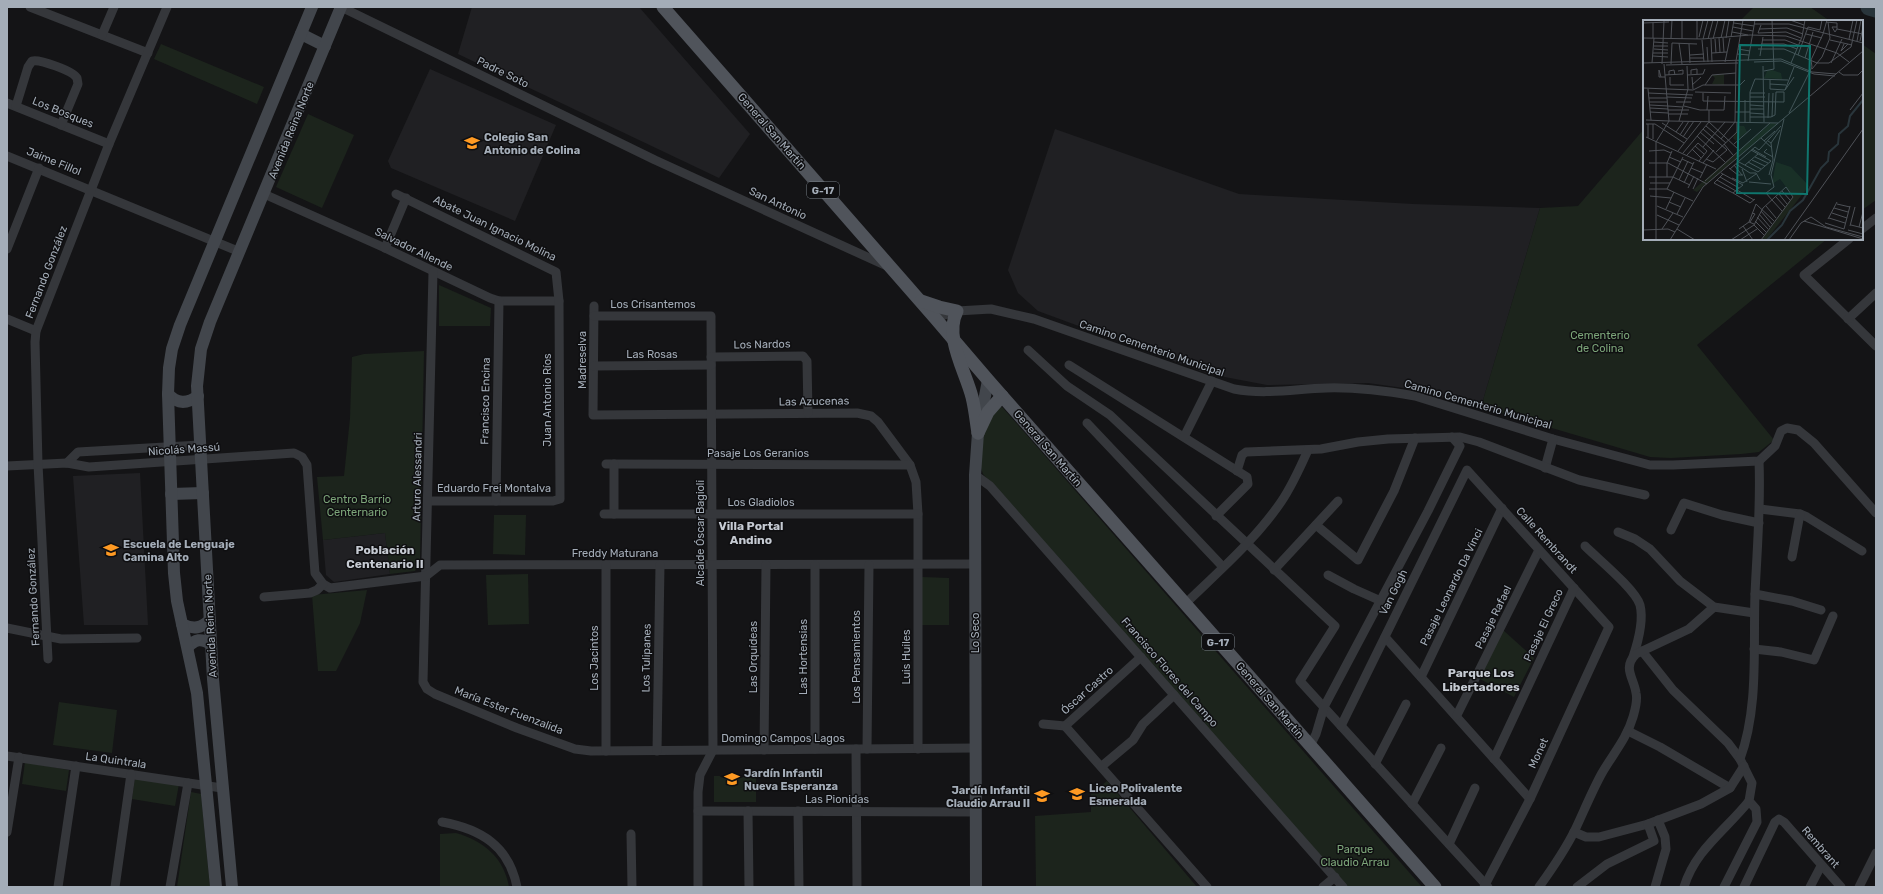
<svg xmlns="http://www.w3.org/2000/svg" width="1883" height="894" font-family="Rubik,sans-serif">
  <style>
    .built { fill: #202023 }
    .green { fill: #1c241c }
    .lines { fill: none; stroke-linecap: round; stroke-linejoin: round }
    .river { stroke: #29353b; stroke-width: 17 }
    .street { stroke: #35373b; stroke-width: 9 }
    .secondary { stroke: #42464c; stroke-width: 12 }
    .primary { stroke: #50545b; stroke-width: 13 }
    .labels { text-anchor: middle; stroke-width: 3; stroke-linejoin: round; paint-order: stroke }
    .shield { fill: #0f0f11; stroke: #777e86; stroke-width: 1 }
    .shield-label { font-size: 10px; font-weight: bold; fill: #a4adb8 }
    .street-label { font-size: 11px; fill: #a4adb8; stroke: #0f0f11 }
    .poi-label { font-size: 11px; font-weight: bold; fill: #a4adb8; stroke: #0f0f11; text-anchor: start }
    .park-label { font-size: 11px; fill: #7ca579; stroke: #0f0f11 }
    .neighbourhood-label { font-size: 12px; font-weight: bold; fill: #c6cbd3; stroke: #0f0f11 }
    .inset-river { fill: none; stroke: #29353b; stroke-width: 2 }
    .inset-road { fill: none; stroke: #4e5157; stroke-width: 1 }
    .view { fill: #0f766e; fill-opacity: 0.15; stroke: #0f766e; stroke-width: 2 }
    .inset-edge { fill: none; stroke: #a4adb8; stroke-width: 2 }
  </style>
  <rect width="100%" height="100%" fill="#141416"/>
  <g class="built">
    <polygon points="472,7 639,7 750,134 719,178 458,54"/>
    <polygon points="430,69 556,125 515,221 391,168 388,161"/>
    <polygon points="1055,129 1239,194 1413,204 1540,208 1481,407 1404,388 1368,383 1267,385 1209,374 1038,311 1018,293 1008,270"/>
    <polygon points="140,473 148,625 84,625 73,476"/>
    <polygon points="385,533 390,574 334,582 326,575 323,540"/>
  </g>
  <g class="green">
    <polygon points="1754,7 1810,7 1830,21 1740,21"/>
    <polygon points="161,44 264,87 257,104 154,59"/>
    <polygon points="1862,44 1876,54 1876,200 1862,210"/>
    <polygon points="308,114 354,135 322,208 276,187"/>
    <polygon points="1644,129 1644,239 1827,239 1697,345 1774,440 1759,452 1741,454 1671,458 1650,457 1481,407 1540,208 1578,206"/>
    <polygon points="439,285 491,308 490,326 439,326"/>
    <polygon points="424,351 420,561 415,571 390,574 385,533 323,540 317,477 344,476 350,418 352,357 364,354"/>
    <path d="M998,405L1003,408L1422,887H1344L983,474C974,454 987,424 998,405Z"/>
    <polygon points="494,515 526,515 525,555 493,554"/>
    <polygon points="528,574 529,624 488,625 486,575"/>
    <polygon points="922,577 949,578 949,625 922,625"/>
    <polygon points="367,590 360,623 336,671 318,671 312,595"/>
    <polygon points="1503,630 1534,658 1514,697 1478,678"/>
    <polygon points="59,702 117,710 112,753 53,745"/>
    <polygon points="25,762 69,770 66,791 22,784"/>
    <rect x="714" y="776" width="42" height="26"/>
    <polygon points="135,777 179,784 175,806 132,799"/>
    <polygon points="1107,781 1197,887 1036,887 1035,816 1091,812 1091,794"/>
    <polygon points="191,792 201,794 210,887 177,887"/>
    <path d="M456,833C484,841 504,858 509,887H440V834Z"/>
  </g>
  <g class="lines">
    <polyline class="river" points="1869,7 1876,9"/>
    <g class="street">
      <polyline points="30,7 148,53"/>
      <polyline points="341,7 655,160 889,267"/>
      <polyline points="102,35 114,7"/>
      <polyline points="7,103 109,144"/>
      <path d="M16,106L28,67L32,61C40,59 73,71 77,78L78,84L61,125"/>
      <polyline points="7,156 240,252"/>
      <polyline points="264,194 385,248 490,298 499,301 559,301"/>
      <polyline points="396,194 556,272 559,301 560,499 553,501 428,501"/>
      <polyline points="1862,229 1876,218"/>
      <polyline points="1849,239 1804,275 1876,346"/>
      <polyline points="385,248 406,198"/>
      <polyline points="7,249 39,168"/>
      <polyline points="433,272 423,682 427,689 435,694 517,728 575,749 591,751 976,748"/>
      <polyline points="594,306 593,415 857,413 871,416 878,422 910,465 916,482 918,514 918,749"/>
      <polyline points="594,316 711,316 713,750 700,775 698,792 698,887"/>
      <path d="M935,318L957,311L991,309L1034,319L1234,389C1265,395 1295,389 1326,388C1356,387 1386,391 1415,396L1553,439L1650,465H1673L1759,461L1775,446L1781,431L1787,428L1798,430L1814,443L1876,513"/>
      <polyline points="7,319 36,331"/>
      <polyline points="1848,319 1876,293"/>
      <polyline points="1028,350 1067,386 1110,415 1335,626 1300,681 1488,887"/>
      <polyline points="711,357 803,356 807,361 808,413"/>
      <polyline points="1069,365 1247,477 1248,484 1216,516"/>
      <polyline points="594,366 711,365"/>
      <polyline points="1087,423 1223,567"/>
      <polyline points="1184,437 1212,381"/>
      <polyline points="67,463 78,452 200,445"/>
      <polyline points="606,464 910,465"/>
      <polyline points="614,464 614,514"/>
      <polyline points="7,466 67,463 89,467 294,453 302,457 307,465 315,573 323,584 330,588 426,576 440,565 975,564"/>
      <polyline points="1545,468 1553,439"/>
      <polyline points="1237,471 1242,455 1246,452 1321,449 1358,442 1388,439 1460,437 1479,442 1579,480 1645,495"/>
      <polyline points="975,475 990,486 1343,887"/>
      <polyline points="496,501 499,301"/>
      <polyline points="1760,509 1800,514 1807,517 1862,551"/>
      <polyline points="604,514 918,514"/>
      <polyline points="1316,525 1358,560 1394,491 1415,438"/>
      <polyline points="1671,530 1684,503 1722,515 1759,523"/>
      <polyline points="1618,532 1635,539 1650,549 1680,581 1714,607 1754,613"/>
      <path d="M1585,546C1598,559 1635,589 1640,605C1644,621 1638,642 1633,657"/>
      <polyline points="1792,557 1800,514"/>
      <polyline points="606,565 606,751"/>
      <polyline points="1274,570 1338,501"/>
      <polyline points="1328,575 1354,589 1381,601"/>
      <polyline points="1755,594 1792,601 1821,610"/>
      <polyline points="264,597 310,593 317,590 323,584"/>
      <path d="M1185,604C1218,572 1255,540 1281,502C1292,486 1300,468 1308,450"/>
      <polyline points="7,628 61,639 137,638"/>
      <polyline points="1385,637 1530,799"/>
      <polyline points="1754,649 1781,652 1814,660 1833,616"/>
      <polyline points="1642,651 1673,690 1728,743 1740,759 1752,783 1749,801 1756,809 1757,822 1724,887"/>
      <polyline points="48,659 38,464 35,342 36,331 109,144 167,7"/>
      <polyline points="1421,677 1502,508"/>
      <polyline points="1457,715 1539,550"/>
      <polyline points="1043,724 1065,726 1141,657"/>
      <polyline points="1065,726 1207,887"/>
      <polyline points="1341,726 1467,470 1609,627 1530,799 1484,887"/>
      <polyline points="1628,731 1660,747 1730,788"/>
      <polyline points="1310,746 1316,734 1324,707 1428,511 1460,446 1452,437"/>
      <polyline points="815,749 815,565"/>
      <polyline points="856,749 857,887"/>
      <polyline points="867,749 869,565"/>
      <polyline points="764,750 766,565"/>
      <polyline points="657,751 660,565"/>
      <polyline points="7,756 222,788"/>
      <polyline points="1494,759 1574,588"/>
      <path d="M1740,759C1759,707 1753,648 1755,594C1757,549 1761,505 1759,461"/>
      <polyline points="1375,764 1406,704"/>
      <polyline points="1102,766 1133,740 1143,724 1174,695"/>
      <polyline points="1412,804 1441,748"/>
      <polyline points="698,811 976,812"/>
      <polyline points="748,811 749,887"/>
      <polyline points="798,811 799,887"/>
      <path d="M442,822C481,829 509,846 517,887"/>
      <polyline points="7,832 19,757"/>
      <polyline points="1574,832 1586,837 1599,837 1648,824 1701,804 1730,788 1744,766"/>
      <polyline points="631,834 632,887"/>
      <polyline points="1449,844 1475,788"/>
      <polyline points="58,887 76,766"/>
      <polyline points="115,887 131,774"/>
      <polyline points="170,887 188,783"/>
      <polyline points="1323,887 1335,877"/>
      <path d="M1539,887C1552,869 1565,850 1575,830C1584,811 1592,791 1602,773C1613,754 1627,738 1633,717C1635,710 1638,701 1636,693C1634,678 1622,668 1636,654L1689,629L1714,607"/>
      <polyline points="1577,887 1607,864 1654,841 1648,824"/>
      <polyline points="1655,887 1666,849 1665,837 1658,820"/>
      <path d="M1684,887C1695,850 1726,830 1749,801"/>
      <polyline points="1744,887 1775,822 1779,819 1784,822 1841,887"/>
      <polyline points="1810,887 1821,866"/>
      <polyline points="1859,887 1876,853"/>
    </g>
    <g class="secondary">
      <polyline points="301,34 325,46"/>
      <path d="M168,394C177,404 187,404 198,396"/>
      <polyline points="171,494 203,493"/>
      <path d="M182,624C194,630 201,628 210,620"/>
      <path d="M188,647C195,639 201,638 211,644"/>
      <polyline points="216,887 197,693 177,601 174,573 168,394 169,368 172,349 180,325 312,7"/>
      <polyline points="232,887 213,679 197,386 201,349 210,322 341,7"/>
      <polyline points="976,887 975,475 978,433 988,380"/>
    </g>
    <g class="primary">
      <polyline points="663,7 935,318 988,380 1435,887"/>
      <path d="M921,301L939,307L957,311C944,337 965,370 972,397C975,409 976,421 978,433"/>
      <polyline points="978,433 988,412 1002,396"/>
    </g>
  </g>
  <defs>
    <g id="school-bare" transform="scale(1.2)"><path d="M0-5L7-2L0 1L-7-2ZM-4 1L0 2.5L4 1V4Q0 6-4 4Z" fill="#ff9a23" stroke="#0f0f11" stroke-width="2.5" paint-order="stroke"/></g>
  </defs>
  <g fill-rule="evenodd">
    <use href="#school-bare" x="472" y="143"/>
    <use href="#school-bare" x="111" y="550"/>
    <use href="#school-bare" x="732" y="779"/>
    <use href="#school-bare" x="1077" y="794"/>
    <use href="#school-bare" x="1042" y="796"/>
  </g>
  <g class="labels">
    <g class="shield">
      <rect x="807" y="182" width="32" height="16" rx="3"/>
      <rect x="1202" y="634" width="32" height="16" rx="3"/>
    </g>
    <g class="shield-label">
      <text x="823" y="194">G-17</text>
      <text x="1218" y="646">G-17</text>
    </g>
    <g class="street-label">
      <text transform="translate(503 72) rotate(26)" y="4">Padre Soto</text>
      <text transform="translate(63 112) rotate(22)" y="4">Los Bosques</text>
      <text transform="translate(291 130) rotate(-68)" y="4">Avenida Reina Norte</text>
      <text transform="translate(772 131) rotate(49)" y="4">General San Martín</text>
      <text transform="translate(54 161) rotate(22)" y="4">Jaime Fillol</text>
      <text transform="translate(778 203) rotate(25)" y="4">San Antonio</text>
      <text transform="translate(495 228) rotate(26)" y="4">Abate Juan Ignacio Molina</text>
      <text transform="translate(414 249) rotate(26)" y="4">Salvador Allende</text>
      <text transform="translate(46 272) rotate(-69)" y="4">Fernando González</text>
      <text x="653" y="308">Los Crisantemos</text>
      <text transform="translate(762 344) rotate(-1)" y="4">Los Nardos</text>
      <text transform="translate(1152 348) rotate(19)" y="4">Camino Cementerio Municipal</text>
      <text x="652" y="358">Las Rosas</text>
      <text transform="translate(582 360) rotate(-90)" y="4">Madreselva</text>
      <text transform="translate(547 400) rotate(-90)" y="4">Juan Antonio Ríos</text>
      <text transform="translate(485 401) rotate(-89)" y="4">Francisco Encina</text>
      <text transform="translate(814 401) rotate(-1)" y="4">Las Azucenas</text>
      <text transform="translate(1478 404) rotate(16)" y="4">Camino Cementerio Municipal</text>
      <text transform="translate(1048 448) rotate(49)" y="4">General San Martín</text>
      <text transform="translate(184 449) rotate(-4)" y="4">Nicolás Massú</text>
      <text x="758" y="457">Pasaje Los Geranios</text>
      <text transform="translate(417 477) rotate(-89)" y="4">Arturo Alessandri</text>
      <text x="494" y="492">Eduardo Frei Montalva</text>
      <text x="761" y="506">Los Gladiolos</text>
      <text transform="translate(700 533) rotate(-90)" y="4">Alcalde Óscar Bagioli</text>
      <text transform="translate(1547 540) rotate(48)" y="4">Calle Rembrandt</text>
      <text x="615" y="557">Freddy Maturana</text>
      <text transform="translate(1451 587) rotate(-64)" y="4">Pasaje Leonardo Da Vinci</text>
      <text transform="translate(1393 592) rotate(-64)" y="4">Van Gogh</text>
      <text transform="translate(33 597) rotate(-93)" y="4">Fernando González</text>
      <text transform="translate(1493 617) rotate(-64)" y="4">Pasaje Rafael</text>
      <text transform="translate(1543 625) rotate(-65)" y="4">Pasaje El Greco</text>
      <text transform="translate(210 626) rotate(-93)" y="4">Avenida Reina Norte</text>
      <text transform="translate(975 633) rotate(-90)" y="4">Lo Seco</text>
      <text transform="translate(753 657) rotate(-90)" y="4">Las Orquídeas</text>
      <text transform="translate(803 657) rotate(-90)" y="4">Las Hortensias</text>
      <text transform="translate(856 657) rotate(-90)" y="4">Los Pensamientos</text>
      <text transform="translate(906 657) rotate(-90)" y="4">Luis Huiles</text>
      <text transform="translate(594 658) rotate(-90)" y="4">Los Jacintos</text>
      <text transform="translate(646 658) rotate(-89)" y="4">Los Tulipanes</text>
      <text transform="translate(1170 672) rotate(49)" y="4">Francisco Flores del Campo</text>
      <text transform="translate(1087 690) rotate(-42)" y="4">Óscar Castro</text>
      <text transform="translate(1270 700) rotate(49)" y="4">General San Martín</text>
      <text transform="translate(509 710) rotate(21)" y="4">María Ester Fuenzalida</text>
      <text x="783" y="742">Domingo Campos Lagos</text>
      <text transform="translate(1538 753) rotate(-65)" y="4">Monet</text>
      <text transform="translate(116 760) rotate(8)" y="4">La Quintrala</text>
      <text x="837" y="803">Las Pionidas</text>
      <text transform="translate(1821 847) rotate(49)" y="4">Rembrant</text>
    </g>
    <g class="poi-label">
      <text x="484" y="141">Colegio San<tspan x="484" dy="13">Antonio de Colina</tspan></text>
      <text x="123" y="548">Escuela de Lenguaje<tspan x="123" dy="13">Camina Alto</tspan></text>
      <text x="744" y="777">Jardín Infantil<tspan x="744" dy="13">Nueva Esperanza</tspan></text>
      <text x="1089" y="792">Liceo Polivalente<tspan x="1089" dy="13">Esmeralda</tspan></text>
      <text x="1030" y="794" text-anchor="end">Jardín Infantil<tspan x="1030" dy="13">Claudio Arrau II</tspan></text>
    </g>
    <g class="park-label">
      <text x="1600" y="339">Cementerio<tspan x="1600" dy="13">de Colina</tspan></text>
      <text x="357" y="503">Centro Barrio<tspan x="357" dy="13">Centernario</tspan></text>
      <text x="1355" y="853">Parque<tspan x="1355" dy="13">Claudio Arrau</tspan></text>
    </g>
    <g class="neighbourhood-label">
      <text x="751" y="530">Villa Portal<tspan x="751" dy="14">Andino</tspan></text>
      <text x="385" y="554">Población<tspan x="385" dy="14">Centenario II</tspan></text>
      <text x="1481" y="677">Parque Los<tspan x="1481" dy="14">Libertadores</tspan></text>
    </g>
  </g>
  <g transform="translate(1643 20)">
    <rect width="220" height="220" fill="#141416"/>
    <path d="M129,50L138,53L139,59L121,58L124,51ZM81,54V65L69,64L72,58L69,55ZM128,103L134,104L54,172L50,170ZM95,106H101L104,112L93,121L90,118ZM133,142L148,147L166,166L123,220H118L150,176L137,159L129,164Z" fill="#1c241c"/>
    <path class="inset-river" d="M124,220L139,205L147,191L160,180L178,148L185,141L186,132L195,124L196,114L205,106L207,96L220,80"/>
    <path class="inset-road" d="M147,0L161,5M183,2L194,3V9M0,3L26,2M91,3L111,6M111,4H146L220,23M118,5L115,13L143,12L158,18M90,7L110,11M116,9L144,8L160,14M194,9L220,14M194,9L192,12L189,7H194M89,12L105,15M163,14L179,18M56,17L60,0M88,17L91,0M0,18L59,19L107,15L143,16L194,33L206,42M10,18V2M28,18L29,0M76,18L77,32M78,18L82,0M80,18L81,32M83,18L86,0M39,19V0M54,19V0M60,19L65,0M65,19L70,0M68,19L69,42M70,19L75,0M72,19L73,33M206,19L210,0M59,20L61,42M119,20H142L155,25M187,20L209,25M214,21L218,0M217,21L220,7M11,22L25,23M36,23L39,44M46,24L47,43M118,24H141L154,29M201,24L198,31L205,24M11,26H25M64,27L65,42M11,29L25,30M95,29L107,31M115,29H141L174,43H186L208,27L214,0M10,33H25M69,33L84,32M94,34L106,35M47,35L61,34M155,35L165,7L177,10L179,0M10,36L25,37M117,36L120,17M47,38H61M162,38L170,12M105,41L112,0M82,42L87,18M111,42L138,41L171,54L192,56M0,43L138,39L169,52L193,54M9,43L11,18M148,43L159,17L162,0M188,43L199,19M19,44L21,1M28,44L29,23L54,24M23,45L95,43M120,46L121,102M169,49L179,37L187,18L185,2M121,51L131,49L129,0M196,52L200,55H215L220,50M48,54V50L54,49V54M22,55L40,54V50L35,51M26,55V51L31,50L32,55M44,55L60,54L62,49M18,57L16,50V57H22M27,57V65H41M49,57L50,69M127,59V69L142,70M127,64L143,65M49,65L58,57M62,65L69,55L93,53M0,68L50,70L60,65H97L102,60M5,69L8,100M142,70L151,47M142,70L151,57M52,72L88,73M5,73L50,75M60,73V81L141,82V72M107,73H122M24,77L49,78M107,77H122M6,78H24M6,82H24M33,82H48M7,85L25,86M107,85L121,86M25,86L40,87M41,86L57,90H81L82,76M7,88L25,89M107,89H121M25,90H46M64,90L65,76M207,90L220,73M7,92L25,93M92,92H107M107,93L121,94M146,93L169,47L168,40L180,14L184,0M25,94H45M107,97H128L132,95L133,72H141M129,97L130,73M125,98L126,73M3,100L26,101L21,44M36,101L45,69L44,46M66,102L96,130M102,102V80M107,102V72L112,59L145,60M19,103L44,119M3,104H12L41,123M63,106L83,123M60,109L84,130L70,142L63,139M33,112L40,102M57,112L71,124M37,115L46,101M54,116L82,142M3,117L73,149M40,117L51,101M5,118V104M118,118L129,128M10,119V104M78,119L92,102L93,41L100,0M121,121L132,111M125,121L128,123L137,110M81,124L90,135M91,124L108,109M52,126L61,134M60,127L82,102M49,129L58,138M109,129L123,137M124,129L121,132L130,137M6,131L21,130L28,133M35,131L58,102M73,132L94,112V102M40,133L66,102V90M44,135L55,123L64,131L56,141M26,137L38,142M112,137L125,143M39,139L50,144M109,140L122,146M94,141L115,152L128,141L108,130M105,142L118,149M6,143H25L64,164M60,143L71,130M93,144L107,153H113L117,160M91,145L99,155M102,145L115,134M48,148L60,153M86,148L95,155H100M87,149L112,127L116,130L138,106M99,149L104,162M78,153L100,165L90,173L71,163L80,154M126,155L130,140L128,123M6,157H30L47,165M24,157V143L29,131M77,157L96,168M57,158L64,144M89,158L100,163L113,154M36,160L45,141M74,160L93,171M62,161L127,103M106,162L128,164M7,163H27M41,163L51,142M45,168L51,156M6,169H24L50,181M24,169L40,137M50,169L55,158M94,170L111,180M139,171L147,180M90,173L107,183L112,179M136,174L144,184M7,176L28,178M133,177L142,187M129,180L123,173L131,167L128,155L141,99M129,180L139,191M26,182L38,187M194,184L207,187M14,186L40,197M123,186L133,198M191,188L205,192M23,189L31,172M118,191L129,204M189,193L204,198M34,194L42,178M116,194L127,207M14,195L36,205M114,197L125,209M186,198L202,203M185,199L194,182M112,201L123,212M161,201L220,219M106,202L113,184L131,201M107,202L112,194L109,193M182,203L201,209L207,186M111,205L121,215M208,205L220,208M100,206L110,220M207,206L212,187M216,207L220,192M19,209L30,193M34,209L52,220M96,209L106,202L111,204M0,210L25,209L32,212M205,210L220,214M13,220V122L26,101L135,103M27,220L60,167L220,31M88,220L111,205L120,188L143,167L150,177L118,220M97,220L114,209M141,220L220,109M146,220L158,203L168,197L183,207L220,217"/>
    <path class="view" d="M97,25L167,26L164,174L94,173Z"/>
    <rect width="220" height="220" class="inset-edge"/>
  </g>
  <rect width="1883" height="894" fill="none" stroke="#a4adb8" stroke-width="16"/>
</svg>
